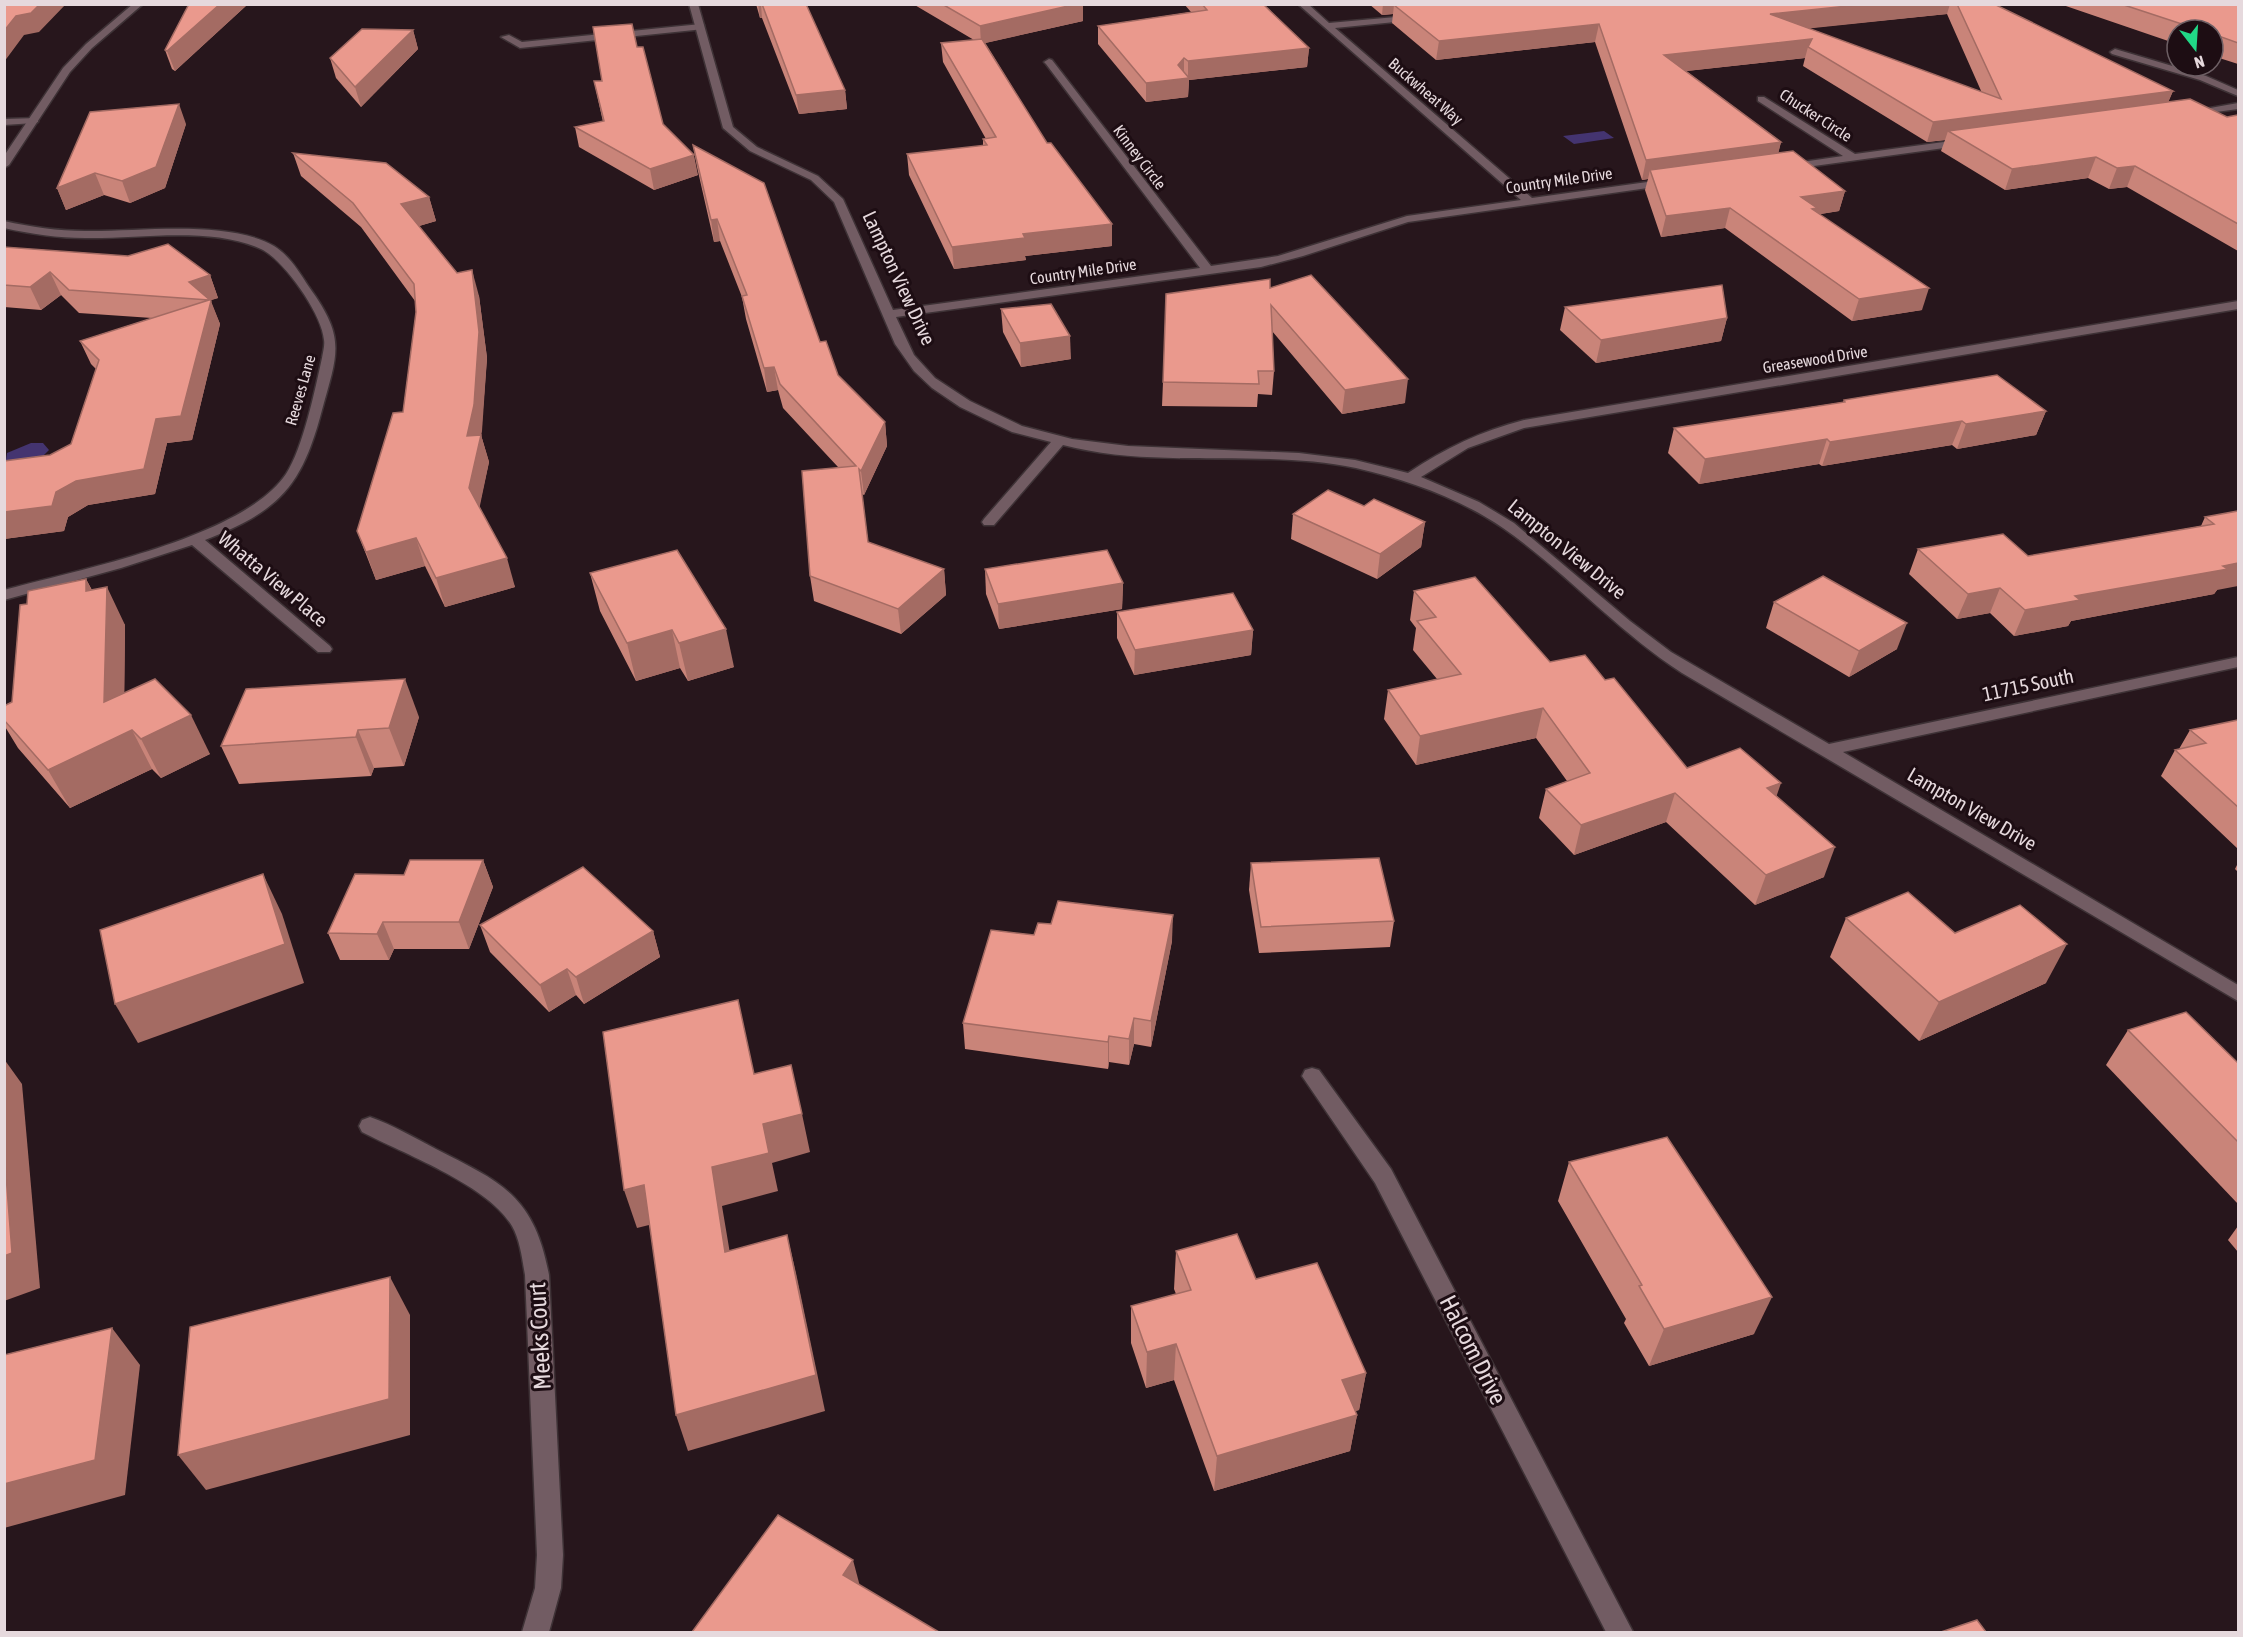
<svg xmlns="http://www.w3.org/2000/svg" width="2243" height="1637" font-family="'Asap Condensed',sans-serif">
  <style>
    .water { fill: #443470 }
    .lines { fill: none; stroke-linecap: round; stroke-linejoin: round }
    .lane-casing { stroke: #3e3236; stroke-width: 3 }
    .street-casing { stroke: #3e3236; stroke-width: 3 }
    .lane { fill: #725c63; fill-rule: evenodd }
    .street { fill: #725c63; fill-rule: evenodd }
    .wall { fill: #c98479; fill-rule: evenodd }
    .shaded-wall { fill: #a46b63 }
    .building { fill: #ea998d; stroke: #a46b63; stroke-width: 1.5 }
    .labels { text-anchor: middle; stroke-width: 6; stroke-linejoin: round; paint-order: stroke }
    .far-street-label { font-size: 16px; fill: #e6d9dd; stroke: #1d0d13 }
    .street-label { font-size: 20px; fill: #e6d9dd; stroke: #1d0d13 }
    .near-street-label { font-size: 24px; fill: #e6d9dd; stroke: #1d0d13 }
  </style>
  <rect width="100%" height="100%" fill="#27161c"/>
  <g class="water">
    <polygon points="1604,131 1614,138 1574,144 1563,136"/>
    <polygon points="31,443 43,443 49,450 42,457 9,462 6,460 7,453"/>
  </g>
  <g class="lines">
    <g class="lane-casing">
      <g id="lane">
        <polygon points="701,24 704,25 704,29 520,48 501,37 509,35 522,42"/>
        <polygon points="38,118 38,122 34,123 4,125 4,119"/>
      </g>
    </g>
    <g class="street-casing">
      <g id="street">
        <polygon points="133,4 143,4 92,48 70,72 9,165 4,168 4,156 63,68 86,44"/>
        <path d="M689,4H698L733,127L757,147L818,176L843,199L893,310L1200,268L1046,64L1044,62L1049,59L1052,60L1211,266L1278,256L1407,216L1521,200L1298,4H1308L1329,23L1418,15V19L1415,20L1335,28L1532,198L1669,179L1674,182L1669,185L1408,222L1303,256L1261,267L896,317L914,355L935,378L970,401L1022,426L1072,439L1128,446L1299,453L1355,460L1408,473C1445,448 1481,431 1524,420L2238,301V309L1524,428L1468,448L1421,477L1479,502L1514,523L1630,621L1671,652L1829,744L2238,657V667L1843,752L2238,985V1001L1682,673C1617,631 1566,572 1503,528C1459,498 1408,480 1356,468C1261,448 1158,470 1063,445L994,525H984L982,522L984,519L1051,442L1012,432L960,407L932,388L914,371L895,344L834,202L811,180L750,151L723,128Z"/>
        <polygon points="2115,49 2206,76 2238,90 2238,96 2200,80 2112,54 2110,52"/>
        <polygon points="1758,97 1764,97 1855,154 1966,139 1971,142 1966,145 1785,170 1780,167 1781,165 1843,156 1758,101"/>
        <polygon points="2238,103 2238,109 2187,116 2182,113"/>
        <path d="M4,221C31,227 58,231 85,231C139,232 227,219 274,246C290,256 299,272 309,287C346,338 338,352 322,410C302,486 280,511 205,540L330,646L332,649L330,652H318L192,545L121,568L4,600V590C77,570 243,538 286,474C303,448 315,390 322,358C323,352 325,345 324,340C322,314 284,260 261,249C212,226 138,239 85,238C58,238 31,234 4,228Z"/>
        <polygon points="1312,1068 1319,1070 1391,1169 1633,1632 1606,1632 1375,1183 1302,1076 1305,1070"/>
        <path d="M370,1117C393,1125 415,1138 436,1149C503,1183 534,1196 549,1275L563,1555L561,1588L549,1632H522L535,1588L537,1555L525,1275C522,1258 520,1240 512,1226C488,1185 404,1154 362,1132L359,1126L362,1120Z"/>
      </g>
    </g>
    <use href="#lane" class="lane"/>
    <use href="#street" class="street"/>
  </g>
  <g class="wall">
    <polygon points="189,4 248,4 175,71 172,69 165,50"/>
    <polygon points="756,4 815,4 806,5 845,90 847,109 799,114 762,18 760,18"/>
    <polygon points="913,4 1083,4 1083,21 985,43 1047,143 1112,224 1112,246 1025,256 1026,260 954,269 909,175 907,154 983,146 983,139 986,139 943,62 941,43 974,40"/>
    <polygon points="1184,4 1263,4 1309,48 1307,67 1189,80 1188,97 1146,102 1098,44 1098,26 1191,12"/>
    <path d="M1369,4H1957L2173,91L2168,102L2227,117L2238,115V251L2127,187L2109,189L2088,178L2005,190L1941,151L1945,140L1927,142L1803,66L1805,58L1686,71L1781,142L1778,153L1845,191L1839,211L1820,214L1922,310L1852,321L1725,228L1661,237L1645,190L1648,179L1642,180L1595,42L1436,60L1392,23L1393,14L1382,15ZM1947,14L1982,93L1808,28Z"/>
    <polygon points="2060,4 2238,4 2238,64 2213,56 2213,30 2177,30 2177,44"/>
    <polygon points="413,30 418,49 361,107 336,78 330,58"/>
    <polygon points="637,47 663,124 698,175 654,190 579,147 575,127 603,122 594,81 602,81"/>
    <polygon points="186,124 165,188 130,203 104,195 66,210 57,188"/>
    <polygon points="693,145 820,342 838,375 885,422 887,446 864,495 862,494 868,542 944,569 946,595 901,634 814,601 810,576 838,467 783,408 778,390 767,392 746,319 742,297 720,241 714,242 697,167"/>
    <polygon points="293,153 429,197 436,221 419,226 457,273 479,296 487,358 481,435 489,462 479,507 515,587 445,607 425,566 376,580 357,531 403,412 416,312 415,301 361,227 301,176"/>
    <polygon points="4,247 210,275 218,298 210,300 220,324 192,440 167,443 155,494 88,505 68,517 64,531 4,539 4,461 50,455 71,444 96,369 91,364 80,341 152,318 79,313 61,295 41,310 4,307"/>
    <polygon points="1270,288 1405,403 1342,414 1272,331 1274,371 1272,395 1258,394 1257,407 1162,406 1163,382"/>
    <polygon points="1565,307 1727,318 1721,341 1596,363 1560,330"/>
    <polygon points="1001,309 1071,359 1021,367 1003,332"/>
    <polygon points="1844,400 2046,411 2036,435 1957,449 1952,445 1822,466 1819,464 1699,484 1668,453 1674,428 1843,402"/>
    <polygon points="1364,506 1425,522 1421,547 1377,579 1291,539 1293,514"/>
    <polygon points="2238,511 2217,590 2214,594 2071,621 2068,626 2014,636 1990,613 1957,619 1909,574 1918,549 2028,556 2201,526 2205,517"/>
    <polygon points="985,569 1123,583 1122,609 999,629 986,594"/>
    <polygon points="590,573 734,667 688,681 680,668 636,681 600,611"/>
    <polygon points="86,579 92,590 125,625 124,693 210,754 161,778 152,769 70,808 18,748 4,725 4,706 12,702 27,604"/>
    <polygon points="1414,591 1550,662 1605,680 1687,768 1777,796 1824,877 1755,905 1666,822 1574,855 1539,818 1546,789 1567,781 1536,738 1416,765 1384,719 1388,690 1437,679 1413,650 1416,628 1410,620"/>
    <polygon points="1774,602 1897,649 1849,677 1766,628"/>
    <polygon points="1117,612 1253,630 1251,655 1134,675 1117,638"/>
    <polygon points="419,717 404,766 374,768 371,776 239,784 221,746"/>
    <polygon points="2238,720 2238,849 2161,776 2175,750 2179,749 2190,730"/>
    <polygon points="483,860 493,887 469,949 394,949 389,960 340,960 328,933 404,875"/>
    <polygon points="1251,863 1394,921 1390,947 1259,953 1249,890"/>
    <polygon points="2238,863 2238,872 2235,869"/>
    <polygon points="1846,918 1955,933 2046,983 1919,1041 1830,957"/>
    <polygon points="480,925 653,931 660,957 584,1004 576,995 549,1012 490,952"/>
    <polygon points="1034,935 1172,941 1151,1047 1134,1044 1129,1065 1109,1062 1108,1069 965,1049 963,1023"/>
    <polygon points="2128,1030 2238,1063 2238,1204 2106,1065"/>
    <polygon points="1569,1162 1754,1334 1649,1366 1624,1323 1626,1319 1558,1201"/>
    <polygon points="2238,1226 2238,1252 2228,1240"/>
    <polygon points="1176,1251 1366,1373 1359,1410 1355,1411 1357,1415 1350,1451 1214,1491 1174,1380 1146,1388 1131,1343 1131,1306 1176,1294 1174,1289"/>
  </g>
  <g class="shaded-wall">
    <polygon points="40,4 66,4 39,32 24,35 4,62 4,31 16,16"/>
    <polygon points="220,4 248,4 175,71 167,51"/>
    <polygon points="758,4 761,4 762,18 760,18"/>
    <polygon points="1077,4 1083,4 1083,21 981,44 980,26"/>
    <polygon points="1383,4 1478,4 1394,5 1393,14 1382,15"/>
    <polygon points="1867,4 1950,4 1947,14 1765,33 1770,14"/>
    <polygon points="1599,24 1595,42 1436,60 1439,41"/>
    <polygon points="413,30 418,49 361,107 355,87"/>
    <polygon points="1812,39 1808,47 1805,58 1660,74 1664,55"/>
    <polygon points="1309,48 1307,67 1189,80 1188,97 1146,102 1146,83 1178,65 1184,58 1184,77 1188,78 1188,61"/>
    <polygon points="845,90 847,109 799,114 796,95"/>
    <polygon points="2173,91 2165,110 1948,131 1945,140 1927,142 1933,122"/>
    <polygon points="179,104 186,124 165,188 130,203 122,181"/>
    <polygon points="1781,142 1776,163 1650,170 1648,179 1642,180 1646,160"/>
    <polygon points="694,155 698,175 654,190 650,169"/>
    <polygon points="2096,157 2088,178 2005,190 2012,169"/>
    <polygon points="2135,166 2127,187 2109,189 2117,168"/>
    <polygon points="95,173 104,195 66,210 57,188"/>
    <polygon points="1845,191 1839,211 1815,215 1801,197"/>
    <polygon points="429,197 436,221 409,229 401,204"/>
    <polygon points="1730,208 1725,228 1661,237 1666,216"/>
    <polygon points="717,219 720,241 714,242 711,220"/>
    <polygon points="1112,224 1112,246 1025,256 1026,260 954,269 952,247 1023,234"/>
    <polygon points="472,270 479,296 487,358 482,431 475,463 467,436"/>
    <polygon points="50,272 61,295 41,310 30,287"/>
    <polygon points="210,275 218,298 209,301 189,282"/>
    <polygon points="1929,288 1922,310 1852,321 1859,299"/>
    <polygon points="211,301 220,324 192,440 167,443 155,494 88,505 68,517 64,531 4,539 4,512 56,492 156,419"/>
    <polygon points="1727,318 1721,341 1596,363 1601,340"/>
    <polygon points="1070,336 1071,359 1021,367 1020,343"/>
    <polygon points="774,367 778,390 767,392 764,368"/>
    <polygon points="1408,379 1405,403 1342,414 1345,390"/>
    <polygon points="2046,411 2036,435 1957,449 1966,424"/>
    <polygon points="1962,421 1952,445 1822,466 1830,442"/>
    <polygon points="885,422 887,446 864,495 861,471"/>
    <polygon points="481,435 489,462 478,515 469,488"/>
    <polygon points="1827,439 1819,464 1699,484 1705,459"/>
    <polygon points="1425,522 1421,547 1377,579 1380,554"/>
    <polygon points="416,538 425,566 376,580 366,552"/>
    <polygon points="507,558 515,587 445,607 436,578"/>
    <polygon points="2238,563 2238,586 2217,590 2214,594 2071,621 2068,626 2014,636 2025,610 2075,596"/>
    <polygon points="944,569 946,595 901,634 898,609"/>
    <polygon points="86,579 105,617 86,591"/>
    <polygon points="1123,583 1122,609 999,629 998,604"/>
    <polygon points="107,587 125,625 124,734 132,730 152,769 70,808 48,770 104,702"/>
    <polygon points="2000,588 1990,613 1957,619 1968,594"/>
    <polygon points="1907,623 1897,649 1849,677 1859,651"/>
    <polygon points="726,629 734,667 688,681 679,643"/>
    <polygon points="672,630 680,668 636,681 627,643"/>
    <polygon points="1253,630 1251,655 1134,675 1135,650"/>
    <polygon points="405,679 419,717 404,766 389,728"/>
    <polygon points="1543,708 1536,738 1416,765 1420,736"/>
    <polygon points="191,715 210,754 161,778 141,739"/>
    <polygon points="358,730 374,768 371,776 356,737"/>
    <polygon points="1781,783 1771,812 1767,788"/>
    <polygon points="1675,793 1666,822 1574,855 1581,825"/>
    <polygon points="1835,847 1824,877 1755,905 1766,875"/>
    <polygon points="483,860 493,887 469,949 459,922"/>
    <polygon points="263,874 282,914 304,983 138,1043 115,1004"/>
    <polygon points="1173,915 1172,941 1151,1047 1151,1021"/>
    <polygon points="383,922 394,949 389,960 377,934"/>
    <polygon points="653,931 660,957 584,1004 576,977"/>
    <polygon points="2067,944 2046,983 1919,1041 1939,1002"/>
    <polygon points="567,969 576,995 549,1012 540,985"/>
    <polygon points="1134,1018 1134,1044 1129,1065 1129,1039"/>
    <polygon points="1109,1036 1109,1062 1108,1069 1108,1042"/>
    <polygon points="4,1059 22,1084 40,1288 4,1301"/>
    <polygon points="802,1114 810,1152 772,1163 778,1191 722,1206 736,1289 725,1252 712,1167 763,1124"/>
    <polygon points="644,1185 657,1223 637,1228 624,1190"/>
    <polygon points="787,1235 796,1273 825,1411 688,1451 676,1415"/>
    <polygon points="390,1277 410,1315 410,1435 206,1490 178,1455"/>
    <polygon points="1772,1297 1754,1334 1649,1366 1664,1329"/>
    <polygon points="112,1328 140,1365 125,1495 4,1528 4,1484"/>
    <polygon points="1176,1344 1174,1380 1146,1388 1147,1352"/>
    <polygon points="1366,1373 1359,1410 1336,1417 1342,1380"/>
    <polygon points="1357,1415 1350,1451 1214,1491 1217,1456"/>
    <polygon points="853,1560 862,1594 843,1575"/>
  </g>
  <g class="building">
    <polygon points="4,4 40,4 31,13 16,16 4,31"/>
    <polygon points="189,4 220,4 167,51 165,50"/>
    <polygon points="762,4 806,4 845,90 796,95"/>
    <polygon points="942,4 1077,4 980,26"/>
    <polygon points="1202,4 1263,4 1309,48 1188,61 1184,58 1178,65 1189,78 1146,83 1098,26 1207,10"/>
    <polygon points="1400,4 1867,4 1770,14 2001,99 1957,4 1994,4 2173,91 1933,122 1808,47 1812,39 1664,55 1781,142 1646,160 1599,24 1439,41 1394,5"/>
    <polygon points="2121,4 2238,4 2238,43 2213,34 2213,30 2200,30"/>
    <polygon points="632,24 637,47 643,47 663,124 694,155 650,169 575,127 604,121 594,81 602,81 593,27"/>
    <polygon points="362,29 413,30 355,87 330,58"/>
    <polygon points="982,39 1047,143 1051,143 1112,224 1023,234 1025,238 952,247 907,154 987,145 983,139 996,137 941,43"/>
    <polygon points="2190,99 2227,117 2238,115 2238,224 2135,166 2117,168 2096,157 2012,169 1948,131"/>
    <polygon points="179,104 156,167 122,181 95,173 57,188 90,112"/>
    <polygon points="693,145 764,183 820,342 826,341 838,375 885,422 861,471 859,469 868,542 944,569 898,609 810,576 802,471 856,466 780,384 774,367 764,368 742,296 747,295 717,219 711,220"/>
    <polygon points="1793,151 1845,191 1801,197 1817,208 1812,209 1929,288 1859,299 1730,208 1666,216 1650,170"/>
    <polygon points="293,153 386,163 429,197 401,204 457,273 472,270 479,332 474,405 467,436 481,435 469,488 507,558 436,578 416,538 366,552 357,531 393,413 403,412 416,312 414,284 353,203"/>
    <polygon points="168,244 210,275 189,282 211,301 181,416 156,419 144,469 76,481 56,492 52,506 4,512 4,461 50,455 71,444 99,360 80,341 209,300 69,290 50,272 30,287 4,285 4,247 128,256"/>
    <polygon points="1311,275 1408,379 1345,390 1271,305 1274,371 1258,371 1259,384 1163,382 1166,294 1270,279 1270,288"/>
    <polygon points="1722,285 1727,318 1601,340 1565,307"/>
    <polygon points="1051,304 1070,336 1020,343 1001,309"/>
    <polygon points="1997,375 2046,411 1966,424 1962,421 1830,442 1827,439 1705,459 1674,428 1845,402 1844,400"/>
    <polygon points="1328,490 1364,506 1374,499 1425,522 1380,554 1293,514"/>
    <polygon points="2238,511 2238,563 2223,566 2228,569 2075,596 2080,600 2025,610 2000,588 1968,594 1918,549 2003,534 2028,556 2214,524 2205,517"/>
    <polygon points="677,550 726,629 679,643 672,630 627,643 590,573"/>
    <polygon points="1107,550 1123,583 998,604 985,569"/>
    <polygon points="1823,576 1907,623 1859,651 1774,602"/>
    <polygon points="1475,577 1550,662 1585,655 1605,680 1614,678 1687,768 1740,748 1781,783 1767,788 1835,847 1766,875 1675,793 1581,825 1546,789 1590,773 1543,708 1420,736 1388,690 1461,674 1417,621 1436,617 1414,591"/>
    <polygon points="86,579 86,591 107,587 104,702 155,679 191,715 141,739 132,730 48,770 4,720 4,706 12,702 20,605 27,604 28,591"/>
    <polygon points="1233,593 1253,630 1135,650 1117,612"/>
    <polygon points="405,679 389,728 358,730 356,737 221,746 246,689"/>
    <polygon points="2238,720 2238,807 2175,750 2206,743 2190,730"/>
    <polygon points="1379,858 1394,921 1261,927 1251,863"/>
    <polygon points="410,860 483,860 459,922 383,922 377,934 328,933 355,874 404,875"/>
    <polygon points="583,867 653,931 576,977 567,969 540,985 480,925"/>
    <polygon points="263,874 285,944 115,1004 100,930"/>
    <polygon points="1908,892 1955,933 2020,905 2067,944 1939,1002 1846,918"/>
    <polygon points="1058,901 1173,915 1151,1021 1134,1018 1129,1039 1109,1036 1108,1042 963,1023 991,930 1034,935 1038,923 1051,924"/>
    <polygon points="738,1000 754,1074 791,1065 802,1114 763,1124 769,1153 712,1167 725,1252 787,1235 816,1375 676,1415 644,1185 624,1190 603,1032"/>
    <polygon points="2186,1012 2238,1063 2238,1142 2128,1030"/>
    <polygon points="1667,1137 1772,1297 1664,1329 1639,1286 1642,1285 1569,1162"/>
    <polygon points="4,1149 12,1253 4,1256"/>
    <polygon points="1237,1234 1256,1279 1317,1263 1366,1373 1342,1380 1357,1415 1217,1456 1176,1344 1147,1352 1131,1306 1191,1290 1176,1251"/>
    <polygon points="390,1277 389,1399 178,1455 190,1327"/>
    <polygon points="112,1328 95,1460 4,1484 4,1355"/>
    <polygon points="778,1515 853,1560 843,1575 939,1632 692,1632"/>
    <polygon points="1977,1620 1986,1632 1941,1632"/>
  </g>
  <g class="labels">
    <g class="far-street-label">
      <text transform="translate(1426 91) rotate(41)" y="6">Buckwheat Way</text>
      <text transform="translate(1816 115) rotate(33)" y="6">Chucker Circle</text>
      <text transform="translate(1140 157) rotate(53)" y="6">Kinney Circle</text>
      <text transform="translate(1559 180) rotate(-8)" y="6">Country Mile Drive</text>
      <text transform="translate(1083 271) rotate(-8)" y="6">Country Mile Drive</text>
      <text transform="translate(1815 359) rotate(-9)" y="6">Greasewood Drive</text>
      <text transform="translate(300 390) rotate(-74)" y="6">Reeves Lane</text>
    </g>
    <g class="street-label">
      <text transform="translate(899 278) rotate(65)" y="7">Lampton View Drive</text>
      <text transform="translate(1567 549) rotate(39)" y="7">Lampton View Drive</text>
      <text transform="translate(273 579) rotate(40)" y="7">Whatta View Place</text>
      <text transform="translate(2028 685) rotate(-12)" y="7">11715 South</text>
      <text transform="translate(1972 809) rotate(30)" y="7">Lampton View Drive</text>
    </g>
    <g class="near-street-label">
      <text transform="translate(540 1336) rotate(-93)" y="8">Meeks Court</text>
      <text transform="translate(1473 1350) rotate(63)" y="8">Halcom Drive</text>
    </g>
  </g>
  <rect width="2243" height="1637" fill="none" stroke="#e6d9dd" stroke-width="12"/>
  <g transform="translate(2195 48) rotate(163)"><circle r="28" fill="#1d0d13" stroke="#6d5f64" stroke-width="1.5"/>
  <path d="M0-4.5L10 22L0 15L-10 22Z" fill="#21d887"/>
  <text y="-9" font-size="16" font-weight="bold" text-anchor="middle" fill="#e6d9dd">N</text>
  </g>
</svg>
